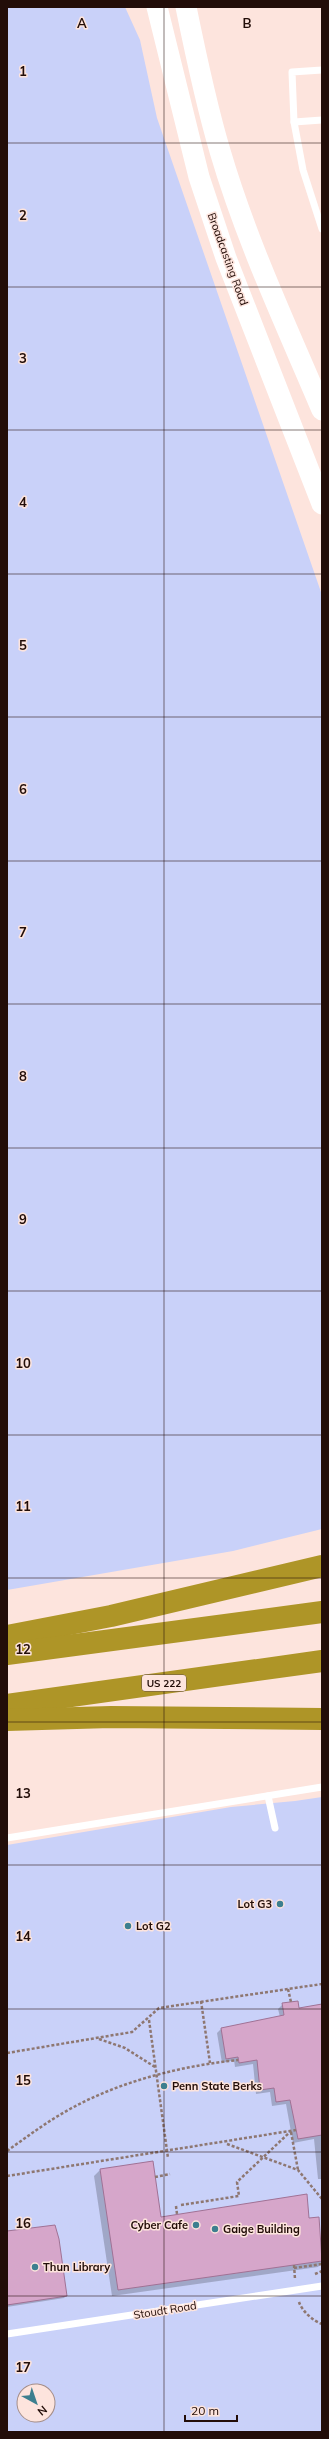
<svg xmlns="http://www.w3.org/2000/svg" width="329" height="2439" font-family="Mulish,sans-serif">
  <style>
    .green { fill: #c9d1f9; fill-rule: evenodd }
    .shadow { fill: #0003 }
    .building { fill: #d6a6ca; stroke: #a07295 }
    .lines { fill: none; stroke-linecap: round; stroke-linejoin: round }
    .path { stroke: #8e7771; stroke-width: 2.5; stroke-dasharray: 3 2; stroke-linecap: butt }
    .lane { stroke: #fff; stroke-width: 7 }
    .secondary { stroke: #fff; stroke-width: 21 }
    .highway { stroke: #ae9527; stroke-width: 22 }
    .grid { fill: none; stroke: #220d08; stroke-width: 1; stroke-opacity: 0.55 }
    .poi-dot { fill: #3c7f8f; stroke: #fde4dd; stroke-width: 1.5 }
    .labels { text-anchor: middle; stroke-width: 3; stroke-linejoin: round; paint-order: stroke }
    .shield { fill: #fde4dd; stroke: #644e48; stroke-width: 1 }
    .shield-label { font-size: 10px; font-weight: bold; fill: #220d08 }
    .street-label { font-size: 11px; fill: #220d08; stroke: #fde4dd }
    .poi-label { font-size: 11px; font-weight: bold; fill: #220d08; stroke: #fde4dd; text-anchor: start }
    .grid-label { font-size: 13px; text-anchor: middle; font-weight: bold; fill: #220d08; stroke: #fde4dd; stroke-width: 3; stroke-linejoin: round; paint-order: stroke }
  </style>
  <rect width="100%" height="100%" fill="#fde4dd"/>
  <g class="green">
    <polygon points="7,7 125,7 140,40 157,118 322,595 322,1529 233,1551 7,1590"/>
    <path d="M322,1797V2432H7V1845L231,1807L295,1801ZM24,2391H48V2415H24Z"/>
  </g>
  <g class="shadow">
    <polygon points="283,2004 299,2009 322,2005 322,2179 318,2179 314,2139 293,2143 286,2104 272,2106 270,2092 256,2094 253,2064 235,2067 234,2060 222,2063 217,2033 221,2029 280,2017 278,2009"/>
    <polygon points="152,2163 160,2218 318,2218 322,2262 318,2267 112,2296 94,2176 100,2170"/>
    <polygon points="7,2232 66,2296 64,2298 7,2307"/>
  </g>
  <g class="building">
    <polygon points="298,2001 299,2008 322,2004 322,2135 298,2139 290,2100 276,2102 274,2088 260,2090 257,2060 239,2063 238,2057 226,2059 221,2028 284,2015 282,2003"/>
    <polygon points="153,2161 161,2217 307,2194 309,2218 319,2217 322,2261 118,2290 100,2169"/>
    <polygon points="55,2225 59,2239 67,2296 7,2305 7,2231"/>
  </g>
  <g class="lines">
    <g class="path">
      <polyline points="288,1989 291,2002"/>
      <polyline points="201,2001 210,2063"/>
      <polyline points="149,2020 168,2158"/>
      <polyline points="99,2039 125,2048 155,2067"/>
      <polyline points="7,2053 132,2032 159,2008 322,1984"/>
      <polyline points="291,2132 298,2170"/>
      <polyline points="227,2144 298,2170 322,2199"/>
      <path d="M7,2151C28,2136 48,2121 70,2109C121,2081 181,2066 238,2060"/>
      <polyline points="7,2176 296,2130"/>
      <polyline points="155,2177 170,2174"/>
      <polyline points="181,2205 239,2196 237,2182 291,2131"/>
      <polyline points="176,2206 177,2214"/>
      <polyline points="294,2265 295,2279"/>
      <polyline points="294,2268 322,2264"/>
      <polyline points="315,2274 322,2271"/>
      <path d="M299,2302C302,2311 313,2321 322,2324"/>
    </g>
    <g class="lane">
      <polyline points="322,70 292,72 294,122 303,170 322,229"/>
      <polyline points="294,122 322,120"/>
      <polyline points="268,1796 275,1828"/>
      <polyline points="7,1838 322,1787"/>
      <polyline points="7,2334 322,2286"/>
    </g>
    <g class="secondary">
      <polyline points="157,7 199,177 226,258 322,504"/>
      <path d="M186,7C196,56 206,104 220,151C246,240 286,325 322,410"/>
    </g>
    <g class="highway">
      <polyline points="7,1636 111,1616 322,1566"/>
      <polyline points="7,1654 322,1612"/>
      <polyline points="7,1705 322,1661"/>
      <polyline points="7,1720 111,1717 322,1719"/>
    </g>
  </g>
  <path class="grid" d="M164,7V2432M7,143H322M7,287H322M7,430H322M7,574H322M7,717H322M7,861H322M7,1004H322M7,1148H322M7,1291H322M7,1435H322M7,1578H322M7,1722H322M7,1865H322M7,2009H322M7,2152H322M7,2296H322"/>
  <g class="poi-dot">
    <circle cx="280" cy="1904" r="4"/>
    <circle cx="128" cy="1926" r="4"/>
    <circle cx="164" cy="2086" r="4"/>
    <circle cx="196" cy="2225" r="4"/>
    <circle cx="215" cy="2229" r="4"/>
    <circle cx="35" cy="2267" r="4"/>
  </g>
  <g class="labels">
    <rect class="shield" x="142" y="1675" width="44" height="16" rx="3"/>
    <g class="shield-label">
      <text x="164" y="1687">US 222</text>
    </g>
    <g class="street-label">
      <text transform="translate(228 259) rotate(70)" y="4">Broadcasting Road</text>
      <text transform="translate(165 2310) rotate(-9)" y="4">Stoudt Road</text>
    </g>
    <g class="poi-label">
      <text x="272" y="1908" text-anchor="end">Lot G3</text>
      <text x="136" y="1930">Lot G2</text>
      <text x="172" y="2090">Penn State Berks</text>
      <text x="188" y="2229" text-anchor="end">Cyber Cafe</text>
      <text x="223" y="2233">Gaige Building</text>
      <text x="43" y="2271">Thun Library</text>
    </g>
  </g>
  <g class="grid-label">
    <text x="82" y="28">A</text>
    <text x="247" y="28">B</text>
    <text x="23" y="76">1</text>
    <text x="23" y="220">2</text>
    <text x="23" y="363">3</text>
    <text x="23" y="507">4</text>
    <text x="23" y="650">5</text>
    <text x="23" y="794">6</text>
    <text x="23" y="937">7</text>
    <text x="23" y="1081">8</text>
    <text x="23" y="1224">9</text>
    <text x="23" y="1368">10</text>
    <text x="23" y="1511">11</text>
    <text x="23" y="1654">12</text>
    <text x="23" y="1798">13</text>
    <text x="23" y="1941">14</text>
    <text x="23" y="2085">15</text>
    <text x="23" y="2228">16</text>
    <text x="23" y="2372">17</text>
  </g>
  <rect width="329" height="2439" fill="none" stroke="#220d08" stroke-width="16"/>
  <g transform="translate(36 2403) rotate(140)"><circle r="19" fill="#fde4dd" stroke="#a58e88"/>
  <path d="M0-3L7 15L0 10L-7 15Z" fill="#3c7f8f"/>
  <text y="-6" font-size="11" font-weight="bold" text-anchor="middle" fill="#220d08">N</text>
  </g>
  <path d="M185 2415v6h52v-6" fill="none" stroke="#220d08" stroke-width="2"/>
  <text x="191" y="2415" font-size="12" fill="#220d08" stroke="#fde4dd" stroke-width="3" paint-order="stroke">20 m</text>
</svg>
